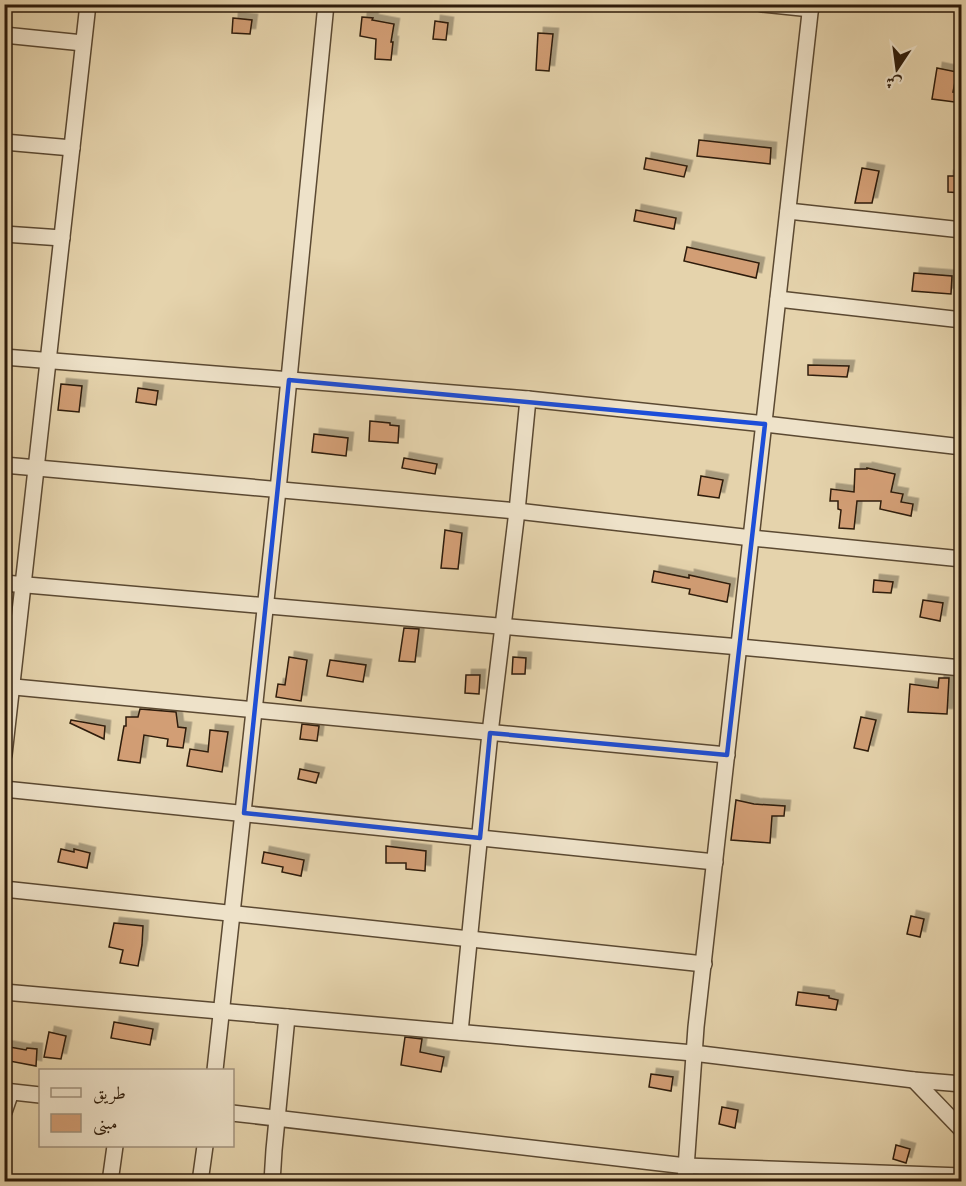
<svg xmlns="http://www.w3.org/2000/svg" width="966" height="1186" font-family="'IM FELL Great Primer',Amiri,serif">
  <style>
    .building { fill: #d29e75; stroke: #2d1b0a; stroke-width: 1.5; filter: url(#shadow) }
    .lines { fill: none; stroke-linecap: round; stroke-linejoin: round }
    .minor-casing { stroke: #5b4932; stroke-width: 18 }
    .minor { stroke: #eee2c9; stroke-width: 15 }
    .marked { fill: none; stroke: #1d4ed8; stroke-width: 4.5; stroke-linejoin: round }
  </style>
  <defs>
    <filter id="shadow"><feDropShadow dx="5.5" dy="-5.5" stdDeviation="0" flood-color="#0004"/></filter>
  </defs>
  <rect width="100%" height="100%" fill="#e5d3ac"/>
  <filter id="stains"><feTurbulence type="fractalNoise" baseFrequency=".00333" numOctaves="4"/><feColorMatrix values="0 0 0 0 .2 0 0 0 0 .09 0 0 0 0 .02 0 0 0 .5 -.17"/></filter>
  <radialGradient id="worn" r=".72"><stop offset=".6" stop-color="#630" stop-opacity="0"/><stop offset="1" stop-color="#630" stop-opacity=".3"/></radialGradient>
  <g class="building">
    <polygon points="362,17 373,18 372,20 394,24 391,42 393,42 391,60 375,59 376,39 360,36"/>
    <polygon points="233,18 252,20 250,34 232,33"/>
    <polygon points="435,21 448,23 446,40 433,39"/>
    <polygon points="538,33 553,34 549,71 536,70"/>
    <polygon points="937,68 957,72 953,92 962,93 962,103 932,99"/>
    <polygon points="699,140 771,148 770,164 697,156"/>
    <polygon points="646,158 687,166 684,177 644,169"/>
    <polygon points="862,168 879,171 872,203 855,203"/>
    <polygon points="948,176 962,176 962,193 948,192"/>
    <polygon points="636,210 676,218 674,229 634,221"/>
    <polygon points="687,247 759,263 756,278 684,261"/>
    <polygon points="914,273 952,276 951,294 912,291"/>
    <polygon points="808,365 849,366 847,377 808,375"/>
    <polygon points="61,384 82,386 79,412 58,410"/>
    <polygon points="138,388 158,391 156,405 136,402"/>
    <polygon points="370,421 390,423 390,425 399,426 398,443 369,441"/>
    <polygon points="314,434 348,438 346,456 312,452"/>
    <polygon points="404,458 437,464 435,474 402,468"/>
    <polygon points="867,468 895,474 891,492 903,494 901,502 913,504 911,516 880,509 881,501 857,501 854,529 839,528 841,510 838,509 838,501 830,501 831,489 854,492 855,469 867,469"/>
    <polygon points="701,476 723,480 719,498 698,495"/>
    <polygon points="445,530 462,533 458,569 441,568"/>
    <polygon points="654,571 689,578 689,575 730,584 727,602 689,594 690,589 652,582"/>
    <polygon points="874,580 893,582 891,593 873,592"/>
    <polygon points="923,600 943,603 940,621 920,617"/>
    <polygon points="404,628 419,629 415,662 399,661"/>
    <polygon points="289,657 307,660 301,701 276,697 278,684 285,685"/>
    <polygon points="513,657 526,658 525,674 512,674"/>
    <polygon points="330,660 366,665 363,682 327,676"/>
    <polygon points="466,675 480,675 479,694 465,693"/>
    <polygon points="939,678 949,678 947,714 908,712 910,684 938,688"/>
    <polygon points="140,709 176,712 178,727 186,728 183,748 167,746 168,739 144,735 140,763 118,760 124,726 126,726 126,717 138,717"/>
    <polygon points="861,717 876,720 868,751 854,748"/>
    <polygon points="71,720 105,726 104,739 70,723"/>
    <polygon points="302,724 319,726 317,741 300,739"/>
    <polygon points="210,730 228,732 222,772 187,766 190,749 208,752"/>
    <polygon points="300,769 319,773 316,783 298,779"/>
    <polygon points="736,800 754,804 785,806 784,816 772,816 770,843 731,840"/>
    <polygon points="386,846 426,851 425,871 406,869 406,863 386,863"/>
    <polygon points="61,849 74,852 74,849 90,853 87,868 58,862"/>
    <polygon points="264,852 304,860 301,876 282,872 283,867 262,863"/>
    <polygon points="911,916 924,919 920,937 907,934"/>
    <polygon points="114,923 143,926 142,945 138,966 120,963 123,950 109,947"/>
    <polygon points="798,992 829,996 829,998 838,1000 836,1010 796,1005"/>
    <polygon points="114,1022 153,1029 150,1045 111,1038"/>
    <polygon points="49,1032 66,1036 61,1059 44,1057"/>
    <polygon points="405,1037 422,1039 420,1052 444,1057 441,1072 401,1065"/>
    <polygon points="4,1046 26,1050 27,1048 37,1049 36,1066 4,1060"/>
    <polygon points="651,1074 673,1077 671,1091 649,1087"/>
    <polygon points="722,1107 738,1110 735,1128 719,1124"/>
    <polygon points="896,1145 910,1149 906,1163 893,1159"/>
  </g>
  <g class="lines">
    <g class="minor-casing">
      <g id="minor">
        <polyline points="762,4 811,9"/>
        <polyline points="4,35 83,43"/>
        <polyline points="4,142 72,148"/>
        <polyline points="788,211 962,230"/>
        <polyline points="4,234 62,238"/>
        <polyline points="778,299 962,320"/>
        <polyline points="4,357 528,399 765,424 962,447"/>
        <polyline points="4,465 517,511 752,538 962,559"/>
        <polyline points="4,583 740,647 962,668"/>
        <polyline points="4,686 727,755"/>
        <polyline points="4,755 88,4"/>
        <polyline points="4,789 715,862"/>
        <polyline points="4,889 704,964"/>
        <polyline points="4,992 693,1053 914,1080 962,1084"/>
        <polyline points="460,1032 490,733 517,511 528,399"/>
        <polyline points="215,1070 278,490 326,4"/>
        <polyline points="914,1080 962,1130"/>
        <polyline points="4,1091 40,1095"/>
        <polyline points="4,1112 11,1092"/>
        <polyline points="232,1113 686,1166 962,1176"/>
        <polyline points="110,1182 115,1146"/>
        <polyline points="200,1182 205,1146"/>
        <polyline points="272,1182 274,1150 287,1017"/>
        <polyline points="685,1182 696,1027 811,4"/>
      </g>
    </g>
    <use href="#minor" class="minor"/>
  </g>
  <path class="marked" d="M289,380L765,424L727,755L490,733L480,838L244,813Z"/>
  <rect width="966" height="1186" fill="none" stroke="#e5d3ac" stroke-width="24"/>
  <rect x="6" y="6" width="954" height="1174" fill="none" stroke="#2d1b0a" stroke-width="3"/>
  <rect x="12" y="12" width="942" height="1162" fill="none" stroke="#2d1b0a" stroke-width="1.5"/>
  <rect x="39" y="1069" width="195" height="78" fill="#eee2c9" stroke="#a1927d" stroke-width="1.5"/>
  <rect x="51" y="1088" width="30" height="9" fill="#eee2c9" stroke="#a1927d" stroke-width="1.5"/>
  <text x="93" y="1099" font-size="18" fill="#2d1b0a">طريق</text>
  <rect x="51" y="1114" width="30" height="18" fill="#d29e75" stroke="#a1927d" stroke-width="1.5"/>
  <text x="93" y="1129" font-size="18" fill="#2d1b0a">مبنى</text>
  <g transform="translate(897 69) rotate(193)" stroke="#eee2c9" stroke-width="4.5" paint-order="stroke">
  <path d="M0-4.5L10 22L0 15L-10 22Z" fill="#2d1b0a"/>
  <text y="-9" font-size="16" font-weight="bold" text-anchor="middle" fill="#2d1b0a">ش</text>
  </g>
  <rect width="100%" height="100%" filter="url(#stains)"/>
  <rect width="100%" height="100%" fill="url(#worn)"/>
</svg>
